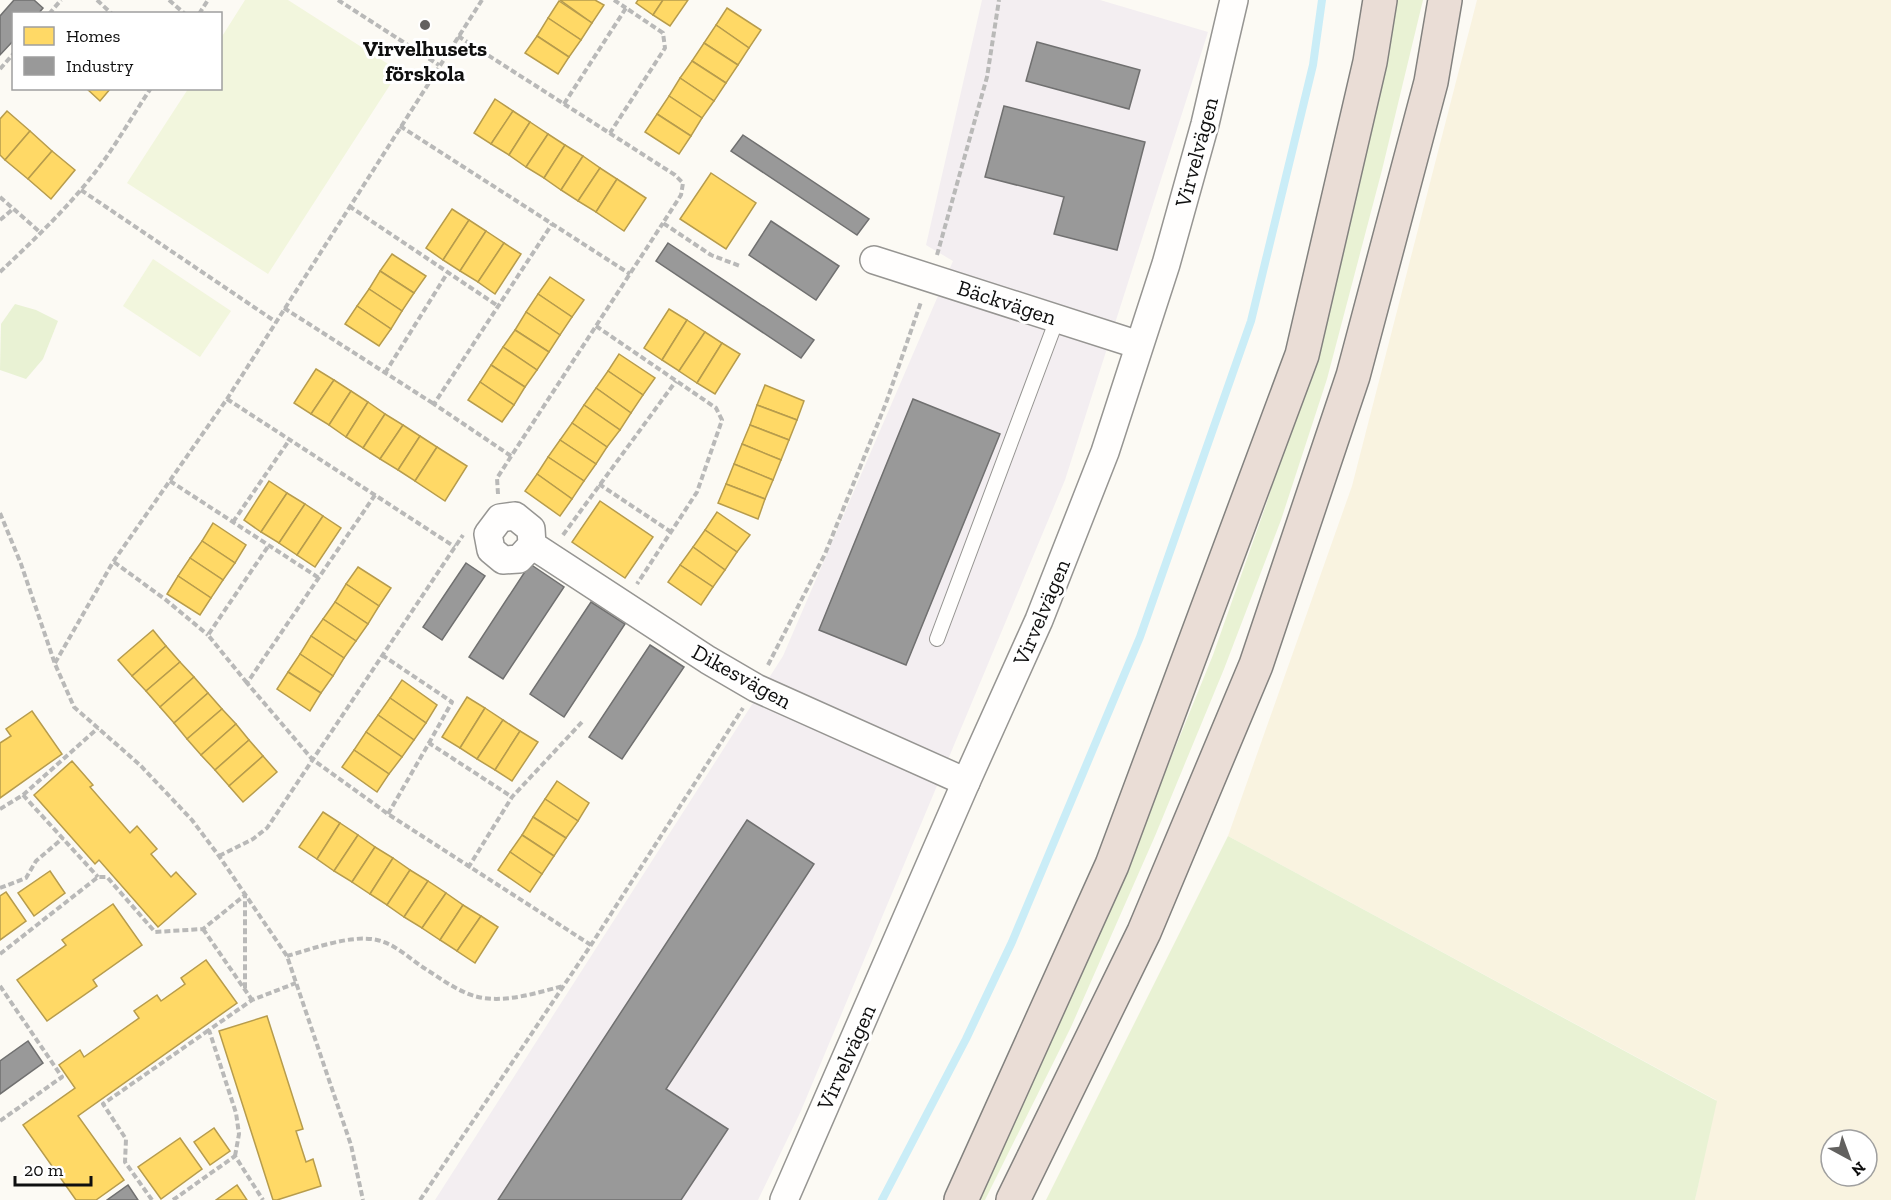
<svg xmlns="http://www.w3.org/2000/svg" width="1891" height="1200" font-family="'Zilla Slab',serif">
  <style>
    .industrial { fill: #f3eef1 }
    .farmland { fill: #f9f3e0; fill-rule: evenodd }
    .green { fill: #e9f2d4 }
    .pitch { fill: #f2f6dd }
    .homes { fill: #ffd966; stroke: #b79c4c; stroke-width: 1.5 }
    .industry { fill: #999; stroke: #707070; stroke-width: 1.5 }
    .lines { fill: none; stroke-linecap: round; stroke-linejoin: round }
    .stream { stroke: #caedf7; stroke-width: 8 }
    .service-casing { stroke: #969592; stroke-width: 16 }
    .minor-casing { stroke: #969592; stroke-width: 30 }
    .motorway-casing { stroke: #83827f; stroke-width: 36 }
    .path { stroke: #b9b9b8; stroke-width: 4; stroke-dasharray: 6 3; stroke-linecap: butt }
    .service { stroke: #fffefd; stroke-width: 14 }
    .minor { stroke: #fffefd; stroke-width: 27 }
    .motorway { stroke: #eaddd6; stroke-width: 33 }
    .poi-dot { fill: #62615f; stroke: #fff; stroke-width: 2 }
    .labels { text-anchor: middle; stroke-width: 6; stroke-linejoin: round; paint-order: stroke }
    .poi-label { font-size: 22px; font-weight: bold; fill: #0f0f0f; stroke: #fff }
    .street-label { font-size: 22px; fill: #0f0f0f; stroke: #fff }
  </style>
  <rect width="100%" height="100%" fill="#fcfaf4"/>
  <polygon class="industrial" points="982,0 1100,0 1208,32 1065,480 800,1113 758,1200 435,1200 783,656 953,261 926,245"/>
  <path class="farmland" d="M1477,0H1891V1200H1695L1716,1100L1228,836L1352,486ZM1831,1140H1867V1176H1831Z"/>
  <g class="green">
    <polygon points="1396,0 1423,0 1382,170 1327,379 1281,520 1224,669 1155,836 1071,1027 985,1200 969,1200 1143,827 1213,655 1266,505 1310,367 1361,163"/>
    <polygon points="15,304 36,310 58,321 43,359 26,379 0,370 1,324"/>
    <polygon points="1228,836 1717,1101 1695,1200 1046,1200"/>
  </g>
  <g class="pitch">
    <polygon points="245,0 288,0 399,71 268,274 127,183 188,89 220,88 221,38"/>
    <polygon points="153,259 231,311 200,357 123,306"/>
  </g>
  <g class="homes">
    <polygon points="560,0 595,0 604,5 592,23"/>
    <polygon points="638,0 663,0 653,15 636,3"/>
    <polygon points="663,0 688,0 670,26 653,15"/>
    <polygon points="559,1 592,23 581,40 548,18"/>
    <polygon points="727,8 761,30 749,48 716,25"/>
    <polygon points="548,18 581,40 569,57 537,36"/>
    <polygon points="716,25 749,48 738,65 704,43"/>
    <polygon points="537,36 569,57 558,74 525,53"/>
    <polygon points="704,43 738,65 726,83 692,61"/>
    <polygon points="692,61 726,83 714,101 680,78"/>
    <polygon points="680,78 714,101 702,118 669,96"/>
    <polygon points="86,88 111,88 100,101"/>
    <polygon points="669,96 702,118 691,136 657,114"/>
    <polygon points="495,99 513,111 491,144 474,133"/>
    <polygon points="7,111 30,131 5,160 0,155 0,119"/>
    <polygon points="513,111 530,122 509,155 491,144"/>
    <polygon points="657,114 691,136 679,154 645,132"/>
    <polygon points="530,122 548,134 526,167 509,155"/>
    <polygon points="30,131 52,151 28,179 5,160"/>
    <polygon points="548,134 565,145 544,178 526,167"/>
    <polygon points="565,145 583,156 561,190 544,178"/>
    <polygon points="52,151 75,170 51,199 28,179"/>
    <polygon points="583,156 600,168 578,201 561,190"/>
    <polygon points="600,168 617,179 596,212 578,201"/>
    <polygon points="711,173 756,203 726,249 680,219"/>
    <polygon points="617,179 646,198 624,231 596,212"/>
    <polygon points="452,209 469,220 443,260 426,248"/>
    <polygon points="469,220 486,231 460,271 443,260"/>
    <polygon points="486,231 504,243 478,282 460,271"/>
    <polygon points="504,243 521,254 495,294 478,282"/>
    <polygon points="392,254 426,276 414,293 380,271"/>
    <polygon points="380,271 414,293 402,311 369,289"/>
    <polygon points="550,277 584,300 572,317 538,294"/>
    <polygon points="369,289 402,311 391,329 357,306"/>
    <polygon points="538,294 572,317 560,335 526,312"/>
    <polygon points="357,306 391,329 379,346 345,324"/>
    <polygon points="669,309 687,320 662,360 644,348"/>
    <polygon points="526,312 560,335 549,352 515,330"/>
    <polygon points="687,320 705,332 679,371 662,360"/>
    <polygon points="515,330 549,352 537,370 503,347"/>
    <polygon points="705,332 722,343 697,383 679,371"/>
    <polygon points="722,343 740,354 715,394 697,383"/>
    <polygon points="503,347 537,370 525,387 491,365"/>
    <polygon points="619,354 655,378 643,395 608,371"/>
    <polygon points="491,365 525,387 514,405 480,382"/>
    <polygon points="316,369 334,380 311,414 294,403"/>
    <polygon points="608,371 643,395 631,413 596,388"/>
    <polygon points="334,380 351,391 329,425 311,414"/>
    <polygon points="480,382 514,405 502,422 468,400"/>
    <polygon points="765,385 804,401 797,420 757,405"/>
    <polygon points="596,388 631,413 620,430 584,405"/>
    <polygon points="351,391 368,402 346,437 329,425"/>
    <polygon points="368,402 385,414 363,448 346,437"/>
    <polygon points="584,405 620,430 607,447 572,423"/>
    <polygon points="757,405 797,420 789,440 750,425"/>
    <polygon points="385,414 403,425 380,459 363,448"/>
    <polygon points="572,423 607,447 596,464 560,440"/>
    <polygon points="403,425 420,436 398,470 380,459"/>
    <polygon points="750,425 789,440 781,460 742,444"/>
    <polygon points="420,436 437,447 415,481 398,470"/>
    <polygon points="560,440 596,464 584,481 548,457"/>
    <polygon points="742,444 781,460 773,480 734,464"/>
    <polygon points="437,447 467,466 445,501 415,481"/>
    <polygon points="548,457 584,481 572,499 537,474"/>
    <polygon points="734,464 773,480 765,499 726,484"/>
    <polygon points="537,474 572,499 560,516 525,491"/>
    <polygon points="269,481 287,493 261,532 244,520"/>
    <polygon points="726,484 765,499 758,519 718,503"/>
    <polygon points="287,493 305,504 279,543 261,532"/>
    <polygon points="600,501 653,537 625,578 572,542"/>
    <polygon points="305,504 323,516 297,555 279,543"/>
    <polygon points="717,512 750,535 737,552 705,530"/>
    <polygon points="323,516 341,528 315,567 297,555"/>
    <polygon points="213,523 246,545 235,563 202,541"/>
    <polygon points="705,530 737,552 725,570 693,547"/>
    <polygon points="202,541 235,563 223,580 190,558"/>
    <polygon points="693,547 725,570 713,587 680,565"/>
    <polygon points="190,558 223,580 211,598 178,576"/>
    <polygon points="680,565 713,587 701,605 668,582"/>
    <polygon points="358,567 391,588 379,606 346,584"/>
    <polygon points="178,576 211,598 200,615 167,594"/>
    <polygon points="346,584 379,606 368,624 335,602"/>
    <polygon points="335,602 368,624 356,641 323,619"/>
    <polygon points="323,619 356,641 344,658 311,636"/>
    <polygon points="153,630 166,646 132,676 118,660"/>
    <polygon points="311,636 344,658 333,676 300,654"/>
    <polygon points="166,646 180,662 146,691 132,676"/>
    <polygon points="300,654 333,676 321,693 288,672"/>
    <polygon points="180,662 194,677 160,707 146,691"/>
    <polygon points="288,672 321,693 310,711 277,689"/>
    <polygon points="194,677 208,693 174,723 160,707"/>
    <polygon points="402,680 437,705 426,723 390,698"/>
    <polygon points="208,693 222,709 187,739 174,723"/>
    <polygon points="467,697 485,708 460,748 442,737"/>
    <polygon points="390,698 426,723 414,740 378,715"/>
    <polygon points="485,708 503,720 477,759 460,748"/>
    <polygon points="222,709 236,724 201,755 187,739"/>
    <polygon points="32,711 62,754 0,798 0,743 11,736 6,729"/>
    <polygon points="378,715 414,740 402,757 366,732"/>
    <polygon points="503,720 520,731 495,770 477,759"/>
    <polygon points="236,724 249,740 215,770 201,755"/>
    <polygon points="520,731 538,742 512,781 495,770"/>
    <polygon points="366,732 402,757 389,774 354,750"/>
    <polygon points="249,740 263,756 229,786 215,770"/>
    <polygon points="354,750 389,774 377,792 342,767"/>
    <polygon points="263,756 277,772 243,802 229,786"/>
    <polygon points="72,761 93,785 90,787 130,833 137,826 157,849 151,854 171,877 176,872 196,894 158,927 99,860 95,864 34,795"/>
    <polygon points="557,781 589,803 578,821 545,799"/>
    <polygon points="545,799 578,821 566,838 533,817"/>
    <polygon points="323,812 340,823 317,859 299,847"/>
    <polygon points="533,817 566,838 554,856 522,835"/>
    <polygon points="340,823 358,835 334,871 317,859"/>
    <polygon points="358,835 375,847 352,882 334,871"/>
    <polygon points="522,835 554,856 542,874 510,852"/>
    <polygon points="375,847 393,858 370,894 352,882"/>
    <polygon points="510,852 542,874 530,892 498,870"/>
    <polygon points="393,858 410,870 387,905 370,894"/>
    <polygon points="410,870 428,881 404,917 387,905"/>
    <polygon points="50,871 65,893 34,916 18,893"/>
    <polygon points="428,881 446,893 422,928 404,917"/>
    <polygon points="6,892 26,921 0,940 0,896"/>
    <polygon points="446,893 463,905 440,940 422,928"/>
    <polygon points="113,904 142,945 93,980 97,986 47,1021 17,980 66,945 62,940"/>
    <polygon points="463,905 481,916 457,951 440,940"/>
    <polygon points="481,916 498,927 475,963 457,951"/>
    <polygon points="206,960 237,1003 78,1116 124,1180 96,1200 76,1200 23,1125 75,1088 59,1065 80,1050 84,1057 139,1018 134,1011 157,995 161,1001 185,984 181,978"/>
    <polygon points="267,1016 303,1129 296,1131 306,1162 313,1159 321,1186 277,1200 273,1200 219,1031"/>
    <polygon points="214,1128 230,1151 210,1165 194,1142"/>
    <polygon points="180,1138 202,1169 161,1199 138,1167"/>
    <polygon points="237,1185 247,1200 216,1200"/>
  </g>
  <g class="industry">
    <polygon points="14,0 34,0 43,8 38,14 14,14 14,40 0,55 0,16"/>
    <polygon points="1037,42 1140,70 1129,109 1026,81"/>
    <polygon points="1004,106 1145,142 1117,250 1054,234 1064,197 985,177"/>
    <polygon points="743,135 869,219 857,235 731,151"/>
    <polygon points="771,221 839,266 816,300 749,255"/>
    <polygon points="668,243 814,340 801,358 656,261"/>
    <polygon points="913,399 1000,434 906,665 819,630"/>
    <polygon points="466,563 485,576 442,640 423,627"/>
    <polygon points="530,564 564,587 503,679 469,657"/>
    <polygon points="591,602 625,624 564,717 530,694"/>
    <polygon points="650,645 684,667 622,759 589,737"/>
    <polygon points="747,820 814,864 666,1089 728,1129 681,1200 498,1200"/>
    <polygon points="28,1041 43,1063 0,1094 0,1061"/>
    <polygon points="128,1185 138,1200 107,1200"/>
  </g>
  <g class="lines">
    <polyline class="stream" points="882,1200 966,1039 1012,942 1140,637 1251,321 1313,65 1322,0"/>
    <g class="service-casing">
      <polyline id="service" points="937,639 1057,319"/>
    </g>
    <g class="minor-casing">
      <g id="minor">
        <polyline points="874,260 1139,345"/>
        <polyline points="532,545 519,559 503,560 491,550 488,534 500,518 515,516 531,529 532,545 708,660 756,688 966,782"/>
        <polyline points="784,1200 966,782 1039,620 1105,452 1166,264 1205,124 1234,0"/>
      </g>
    </g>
    <g class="motorway-casing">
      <g id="motorway">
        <polyline points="961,1200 1112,865 1302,355 1370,62 1380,0"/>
        <polyline points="1013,1200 1144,932 1256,665 1353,376 1431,82 1445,0"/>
      </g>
    </g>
    <g class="path">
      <polyline points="97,0 112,14"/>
      <polyline points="169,0 185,14"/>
      <polyline points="338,0 439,65"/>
      <polyline points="614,0 626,8"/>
      <polyline points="49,14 61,0"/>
      <polyline points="199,14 208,0"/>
      <polyline points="458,36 675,175 683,183 681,195 663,223 711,255 740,266"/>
      <polyline points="0,69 14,53"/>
      <polyline points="564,104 626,8 663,33 665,48 610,133"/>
      <polyline points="400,126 630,274"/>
      <polyline points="81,190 276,322"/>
      <polyline points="0,197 41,233"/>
      <polyline points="349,206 498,306"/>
      <polyline points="0,220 13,209"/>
      <polyline points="937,255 987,77 999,0"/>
      <path d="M0,272C37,237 75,201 105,159C121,136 135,112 151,88"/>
      <polyline points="284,308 434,404"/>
      <polyline points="596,326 716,408 722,420 697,492 637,584"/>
      <polyline points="385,373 448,272"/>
      <polyline points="227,399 455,547"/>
      <polyline points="511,456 434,404 552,224"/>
      <polyline points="170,481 319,578"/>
      <polyline points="599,484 671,532"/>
      <polyline points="498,494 497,478 663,223"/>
      <polyline points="375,495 247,683 312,759 388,814 591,945"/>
      <polyline points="0,513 21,564 55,664 74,707 140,765 192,820 219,856 287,956 351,1145 363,1200"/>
      <polyline points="233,522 290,439"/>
      <polyline points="563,535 676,381"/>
      <polyline points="114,562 166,600 208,635"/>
      <polyline points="382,655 452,702 429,743"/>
      <polyline points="55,663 113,562 227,399 482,0"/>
      <polyline points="768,665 825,554 886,403 921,302"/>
      <polyline points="247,683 208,635 269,545"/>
      <polyline points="23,795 98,877"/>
      <polyline points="0,809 23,795 98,728"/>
      <polyline points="388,814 429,743 512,797"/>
      <polyline points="219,856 253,839 267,828 463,535"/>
      <polyline points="468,868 512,797 582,722"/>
      <polyline points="0,888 26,878 36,861 63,838"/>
      <polyline points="203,929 252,1000"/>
      <polyline points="0,954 98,877 107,877 155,932 203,929 245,895 245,991"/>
      <path d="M287,956C312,949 351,934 377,940C395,944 409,958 424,968C437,976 450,986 464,992C494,1007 532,994 563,986"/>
      <polyline points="0,986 62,1077 0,1121"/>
      <polyline points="235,1156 239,1134 236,1113 209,1030 252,1000 296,983"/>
      <polyline points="152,1200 125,1162 126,1139 103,1104 209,1030"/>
      <polyline points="173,1200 235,1156 263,1200"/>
      <polyline points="420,1200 591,945 743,708"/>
    </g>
    <use href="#service" class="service"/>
    <use href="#minor" class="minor"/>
    <use href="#motorway" class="motorway"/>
  </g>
  <circle class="poi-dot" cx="425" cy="25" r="6"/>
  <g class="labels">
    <g class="poi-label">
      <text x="425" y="56">Virvelhusets<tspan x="425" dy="25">förskola</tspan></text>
    </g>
    <g class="street-label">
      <text transform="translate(1196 152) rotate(-75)" y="8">Virvelvägen</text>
      <text transform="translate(1007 302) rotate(18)" y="8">Bäckvägen</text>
      <text transform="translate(1041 612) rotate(-67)" y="8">Virvelvägen</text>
      <text transform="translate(742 676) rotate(29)" y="8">Dikesvägen</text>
      <text transform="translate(846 1057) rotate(-66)" y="8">Virvelvägen</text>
    </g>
  </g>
  <rect x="12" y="12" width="210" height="78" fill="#ffffff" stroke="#9f9f9f" stroke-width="1.5"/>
  <rect x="24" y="27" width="30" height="18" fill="#ffd966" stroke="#9f9f9f" stroke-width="1.5"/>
  <text x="66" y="42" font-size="18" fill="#0f0f0f">Homes</text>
  <rect x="24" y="57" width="30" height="18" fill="#999999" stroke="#9f9f9f" stroke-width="1.5"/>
  <text x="66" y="72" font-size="18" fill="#0f0f0f">Industry</text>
  <g transform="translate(1849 1158) rotate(139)"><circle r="28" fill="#ffffff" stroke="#9f9f9f" stroke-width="1.5"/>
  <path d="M0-4.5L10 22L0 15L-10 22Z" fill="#62615f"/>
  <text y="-9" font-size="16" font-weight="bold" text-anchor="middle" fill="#0f0f0f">N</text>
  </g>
  <path d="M15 1176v9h76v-9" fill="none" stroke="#0f0f0f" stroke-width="3"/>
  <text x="24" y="1176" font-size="18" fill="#0f0f0f" stroke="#ffffff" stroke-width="4.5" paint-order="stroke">20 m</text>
</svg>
